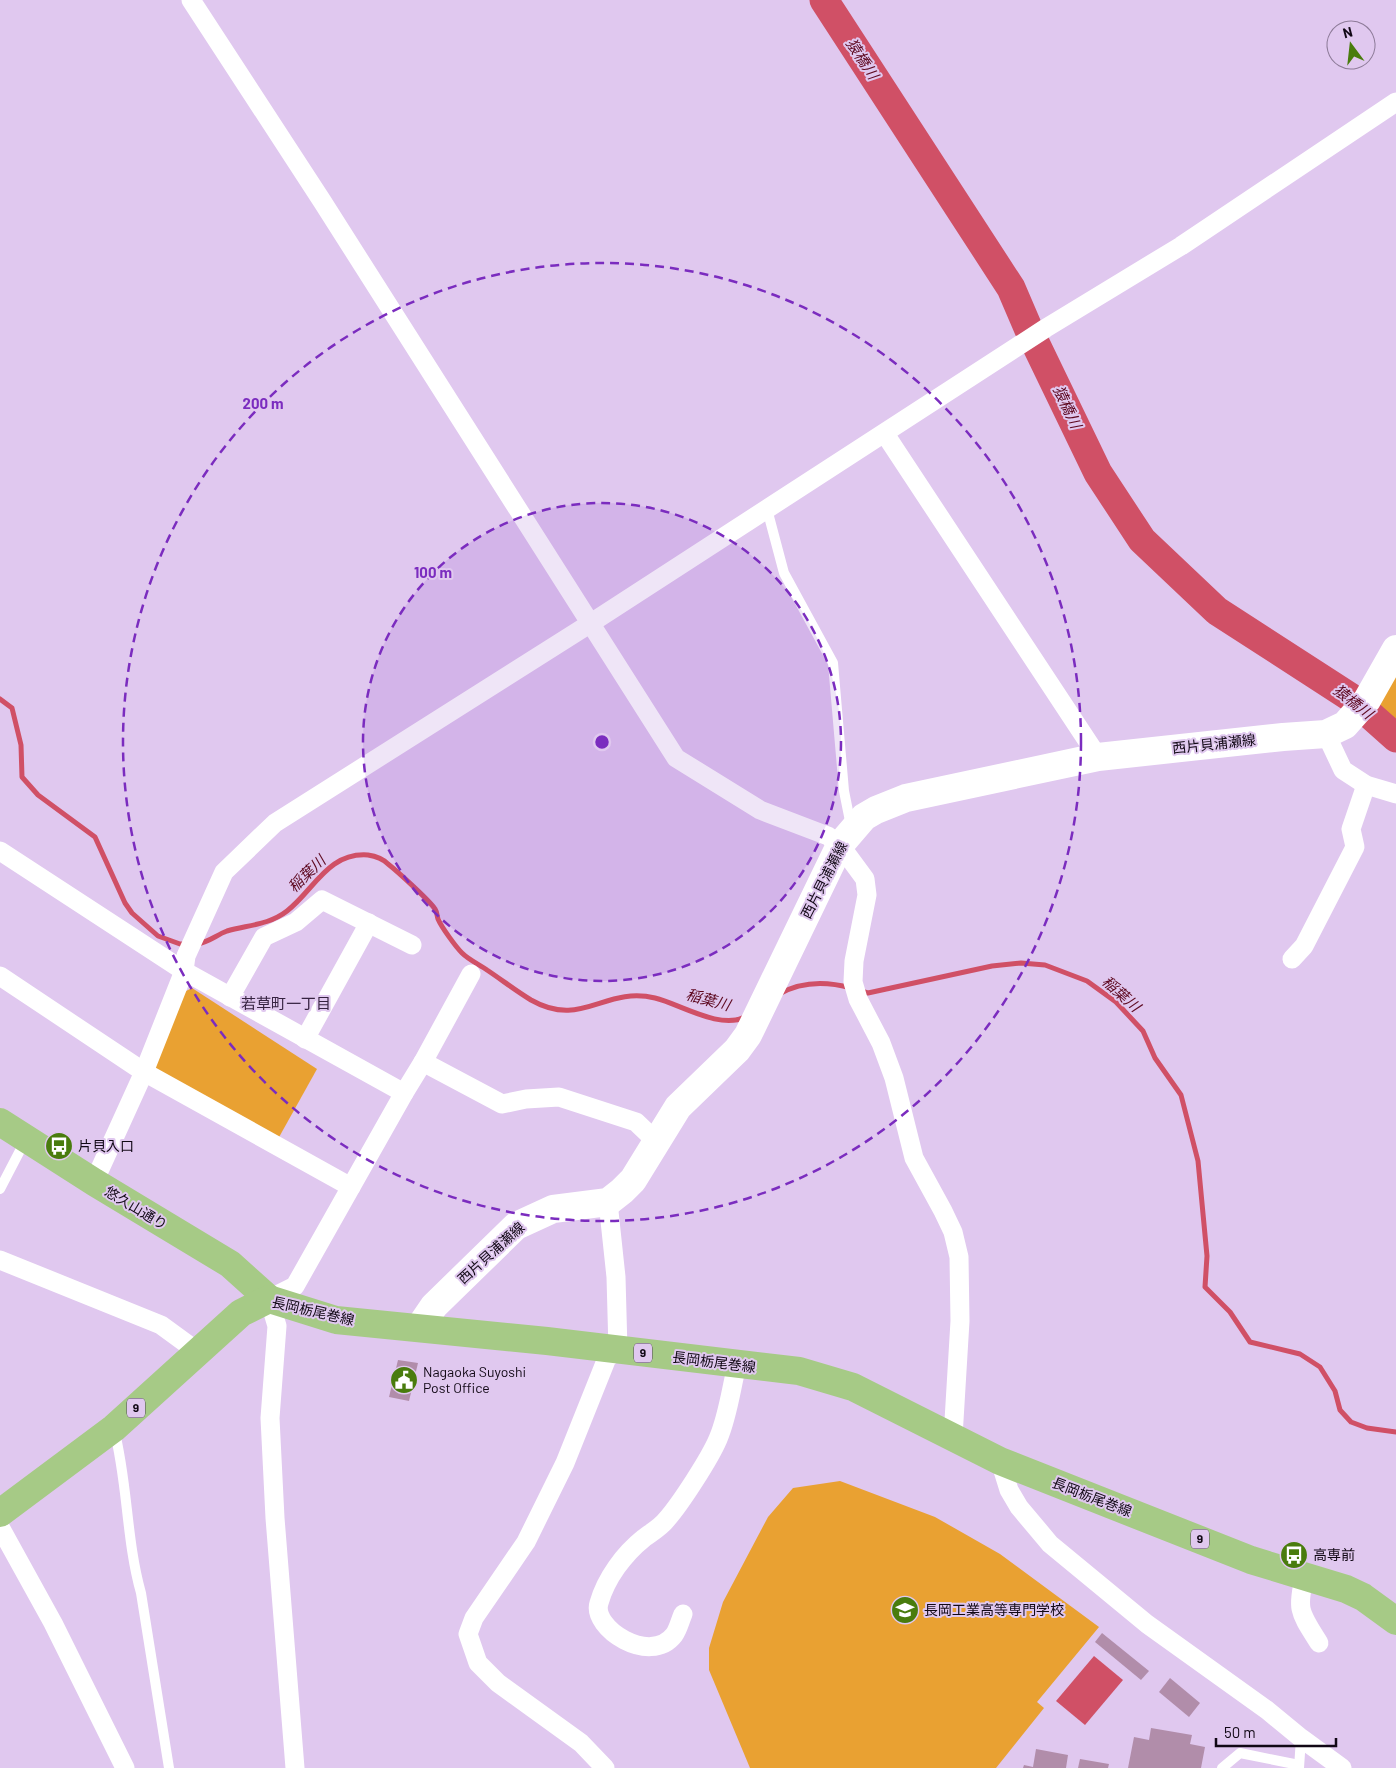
<svg xmlns="http://www.w3.org/2000/svg" width="1396" height="1768" font-family="Barlow,'Noto Sans JP',sans-serif">
  <style>
    .green { fill: #e9a132 }
    .water { fill: #d05066 }
    .lines { fill: none; stroke-linecap: round; stroke-linejoin: round }
    .stream { stroke: #d05066; stroke-width: 5 }
    .river { stroke: #d05066; stroke-width: 29 }
    .building { fill: #b18daa }
    .service { stroke: #fff; stroke-width: 10 }
    .minor { stroke: #fff; stroke-width: 19 }
    .secondary { stroke: #fff; stroke-width: 28 }
    .primary { stroke: #a6ca86; stroke-width: 28 }
    .ring { fill: none; stroke: #7b2cbf; stroke-width: 2.5; stroke-dasharray: 9 6 }
    .labels { text-anchor: middle; stroke-width: 4; stroke-linejoin: round; paint-order: stroke }
    .shield { fill: #e0c8ef; stroke: #4f4256; stroke-width: 1 }
    .shield-label { font-size: 12px; font-weight: bold; fill: #110815 }
    .street-label { font-size: 14px; fill: #110815; stroke: #e0c8ef }
    .poi-label { font-size: 14px; fill: #110815; stroke: #e0c8ef; text-anchor: start }
    .water-label { font-size: 15px; font-style: italic; fill: #5d081f; stroke: #e0c8ef }
    .neighbourhood-label { font-size: 15px; fill: #352240; stroke: #e0c8ef }
    .centre { fill: #7b2cbf; stroke: #e0c8ef; stroke-width: 2.5 }
    .ring-label { font-size: 15px; text-anchor: middle; font-weight: bold; fill: #7b2cbf; stroke: #e0c8ef; stroke-width: 4; stroke-linejoin: round; paint-order: stroke }
  </style>
  <rect width="100%" height="100%" fill="#e0c8ef"/>
  <g class="green">
    <polygon points="1396,663 1396,727 1379,714 1380,694"/>
    <polygon points="192,988 317,1069 278,1139 153,1069 182,993"/>
    <polygon points="840,1481 935,1517 1000,1554 1099,1627 1037,1702 1044,1708 996,1768 750,1768 709,1670 709,1648 723,1602 768,1517 793,1488"/>
  </g>
  <polygon class="water" points="1094,1656 1123,1680 1085,1725 1056,1701"/>
  <g class="lines">
    <g class="stream">
      <polyline points="0,699 12,708 21,745 22,777 38,795 95,837 125,903 132,913 158,936 180,944 188,944"/>
      <path d="M196,944C208,943 216,935 227,931C248,925 269,925 287,911C314,890 328,852 368,855C375,856 383,859 388,864C397,871 430,901 435,909C437,912 437,916 438,919C442,928 456,947 462,953C469,960 480,965 487,970C502,980 516,991 531,1000C582,1029 604,986 655,998C680,1004 720,1030 745,1017"/>
      <polyline points="861,991 868,993 992,966 1021,963 1045,965 1087,981 1116,1002 1143,1031 1155,1058 1181,1095 1198,1161 1207,1256 1205,1287 1230,1312 1250,1342 1300,1354 1320,1367 1335,1391 1340,1410 1351,1422 1367,1428 1396,1432"/>
      <path d="M779,994C802,981 826,981 851,988"/>
    </g>
    <polyline class="river" points="824,0 1011,288 1029,330 1098,473 1142,540 1217,611 1350,697 1396,738"/>
  </g>
  <g class="building">
    <polygon points="398,1360 418,1363 409,1401 389,1397"/>
    <polygon points="1102,1633 1149,1671 1141,1680 1095,1642"/>
    <polygon points="1170,1678 1200,1703 1189,1717 1159,1692"/>
    <polygon points="1151,1728 1192,1735 1190,1744 1205,1747 1201,1768 1128,1768 1134,1737 1149,1740"/>
    <polygon points="1036,1749 1068,1755 1066,1768 1023,1768 1024,1765 1033,1767"/>
    <polygon points="1080,1759 1109,1764 1108,1768 1078,1768"/>
  </g>
  <g class="lines">
    <g class="service">
      <polyline points="767,509 784,573 833,663 844,791 851,826"/>
      <polyline points="0,1189 26,1139"/>
      <path d="M114,1429C128,1483 126,1540 141,1593L169,1768"/>
      <polyline points="1222,1768 1240,1753 1299,1765"/>
      <polyline points="1299,1768 1301,1738"/>
    </g>
    <g class="minor">
      <polyline points="191,0 322,201 676,758 760,810 828,836 840,845 865,879 867,895 854,961 853,982 858,999 881,1043 894,1078 914,1158 943,1211 953,1232 959,1257 960,1321 953,1437"/>
      <polyline points="885,434 1098,757"/>
      <polyline points="1326,734 1343,770 1366,785 1396,794"/>
      <polyline points="0,851 184,971 404,1093 295,1286 269,1299 277,1326 270,1418 275,1518 295,1768"/>
      <polyline points="1292,959 1304,946 1355,847 1351,829 1366,785"/>
      <polyline points="0,976 144,1072 351,1187"/>
      <polyline points="230,997 264,937 296,922 322,900 412,945"/>
      <polyline points="305,1039 369,923"/>
      <polyline points="423,1062 471,974"/>
      <polyline points="404,1093 423,1062 502,1104 526,1099 559,1097 636,1122 657,1142"/>
      <polyline points="94,1182 144,1072 184,971 186,956 224,872 275,823 591,623 1046,328 1181,246 1396,102"/>
      <polyline points="0,1260 161,1325 198,1352"/>
      <polyline points="1000,1461 1009,1490 1019,1507 1050,1544 1147,1624 1267,1710 1301,1738 1342,1768"/>
      <polyline points="0,1527 53,1623 125,1768"/>
      <path d="M1305,1575C1296,1610 1300,1613 1319,1643"/>
      <path d="M683,1614C680,1621 678,1630 674,1635C650,1666 591,1628 599,1603C606,1578 624,1554 644,1538C652,1532 661,1527 667,1519C681,1503 710,1458 718,1439C728,1416 731,1389 737,1365"/>
      <polyline points="605,1768 581,1743 498,1683 478,1663 468,1634 474,1618 526,1542 565,1463 607,1358 618,1350 616,1277 608,1202"/>
    </g>
    <polyline class="secondary" points="419,1328 434,1306 516,1226 553,1209 608,1202 622,1191 633,1180 678,1107 737,1050 748,1035 840,845 864,817 876,810 906,798 1098,757 1283,737 1326,734 1345,725 1367,700 1396,649"/>
    <g class="primary">
      <polyline points="0,1122 94,1182 230,1264 269,1299"/>
      <polyline points="0,1513 114,1428 241,1313 269,1299 336,1320 547,1341 799,1371 853,1387 1000,1461 1251,1560 1346,1589 1363,1597 1396,1621"/>
    </g>
  </g>
  <circle cx="602" cy="742" r="239" fill="#7b2cbf" fill-opacity=".12"/>
  <g class="ring">
    <circle cx="602" cy="742" r="239"/>
    <circle cx="602" cy="742" r="479"/>
  </g>
  <defs>
    <g id="bus-disc" transform="scale(1.4375)"><circle r="9.5" fill="#497c0d" stroke="#e0c8ef"/><path d="M-5-6H5V4H4V6H2V4H-2V6H-4V4H-5ZM-3.5-4V0h7V-4ZM-3.5 1.2v1.5H-2V1.2ZM2 1.2v1.5H3.5V1.2Z" fill="#fff"/></g>
    <g id="civic-disc" transform="scale(1.4375)"><circle r="9.5" fill="#497c0d" stroke="#e0c8ef"/><path d="M-.6-6.5H3V-4.5H.6V-3L4-1V1h2V6H-6V1h2V-1L-.6-3ZM-1.2 2.5V6h2.4V2.5Z" fill="#fff"/></g>
    <g id="university-disc" transform="scale(1.4375)"><circle r="9.5" fill="#497c0d" stroke="#e0c8ef"/><path d="M0-5L7-2L0 1L-7-2ZM-4 1L0 2.5L4 1V4Q0 6-4 4Z" fill="#fff"/></g>
  </defs>
  <g fill-rule="evenodd">
    <use href="#bus-disc" x="59" y="1146"/>
    <use href="#civic-disc" x="404" y="1380"/>
    <use href="#bus-disc" x="1294" y="1555"/>
    <use href="#university-disc" x="905" y="1610"/>
  </g>
  <g class="labels">
    <g class="shield">
      <rect x="634" y="1343.5" width="18" height="19" rx="4"/>
      <rect x="127" y="1398.5" width="18" height="19" rx="4"/>
      <rect x="1191" y="1529.5" width="18" height="19" rx="4"/>
    </g>
    <g class="shield-label">
      <text x="643" y="1357">9</text>
      <text x="136" y="1412">9</text>
      <text x="1200" y="1543">9</text>
    </g>
    <g class="street-label">
      <text transform="translate(1214 744) rotate(-6)" y="5">西片貝浦瀬線</text>
      <text transform="translate(824 880) rotate(-63)" y="5">西片貝浦瀬線</text>
      <text transform="translate(136 1208) rotate(31)" y="5">悠久山通り</text>
      <text transform="translate(491 1253) rotate(-42)" y="5">西片貝浦瀬線</text>
      <text transform="translate(313 1311) rotate(13)" y="5">長岡栃尾巻線</text>
      <text transform="translate(714 1362) rotate(7)" y="5">長岡栃尾巻線</text>
      <text transform="translate(1092 1497) rotate(21)" y="5">長岡栃尾巻線</text>
    </g>
    <g class="poi-label">
      <text x="78" y="1151">片貝入口</text>
      <text x="423" y="1377">Nagaoka Suyoshi<tspan x="423" dy="16">Post Office</tspan></text>
      <text x="1313" y="1560">高専前</text>
      <text x="924" y="1615">長岡工業高等専門学校</text>
    </g>
    <g class="water-label">
      <text transform="translate(862 59) rotate(57)" y="5">猿橋川</text>
      <text transform="translate(1067 407) rotate(65)" y="5">猿橋川</text>
      <text transform="translate(1353 702) rotate(38)" y="5">猿橋川</text>
      <text transform="translate(307 874) rotate(-44)" y="5">稲葉川</text>
      <text transform="translate(1121 994) rotate(42)" y="5">稲葉川</text>
      <text transform="translate(708 1000) rotate(15)" y="5">稲葉川</text>
    </g>
    <g class="neighbourhood-label">
      <text x="286" y="1009">若草町一丁目</text>
    </g>
  </g>
  <circle cx="602" cy="742" r="8" class="centre"/>
  <g class="ring-label">
    <text x="263" y="409">200 m</text>
    <text x="433" y="578">100 m</text>
  </g>
  <g transform="translate(1351 45) rotate(345)"><circle r="24" fill="#e0c8ef" stroke="#8d7b98"/>
  <path d="M0-4L9 19L0 12L-9 19Z" fill="#497c0d"/>
  <text y="-8" font-size="14" font-weight="bold" text-anchor="middle" fill="#110815">N</text>
  </g>
  <path d="M1216 1738v8h120v-8" fill="none" stroke="#110815" stroke-width="2.5"/>
  <text x="1224" y="1738" font-size="15" fill="#110815" stroke="#e0c8ef" stroke-width="4" paint-order="stroke">50 m</text>
</svg>
